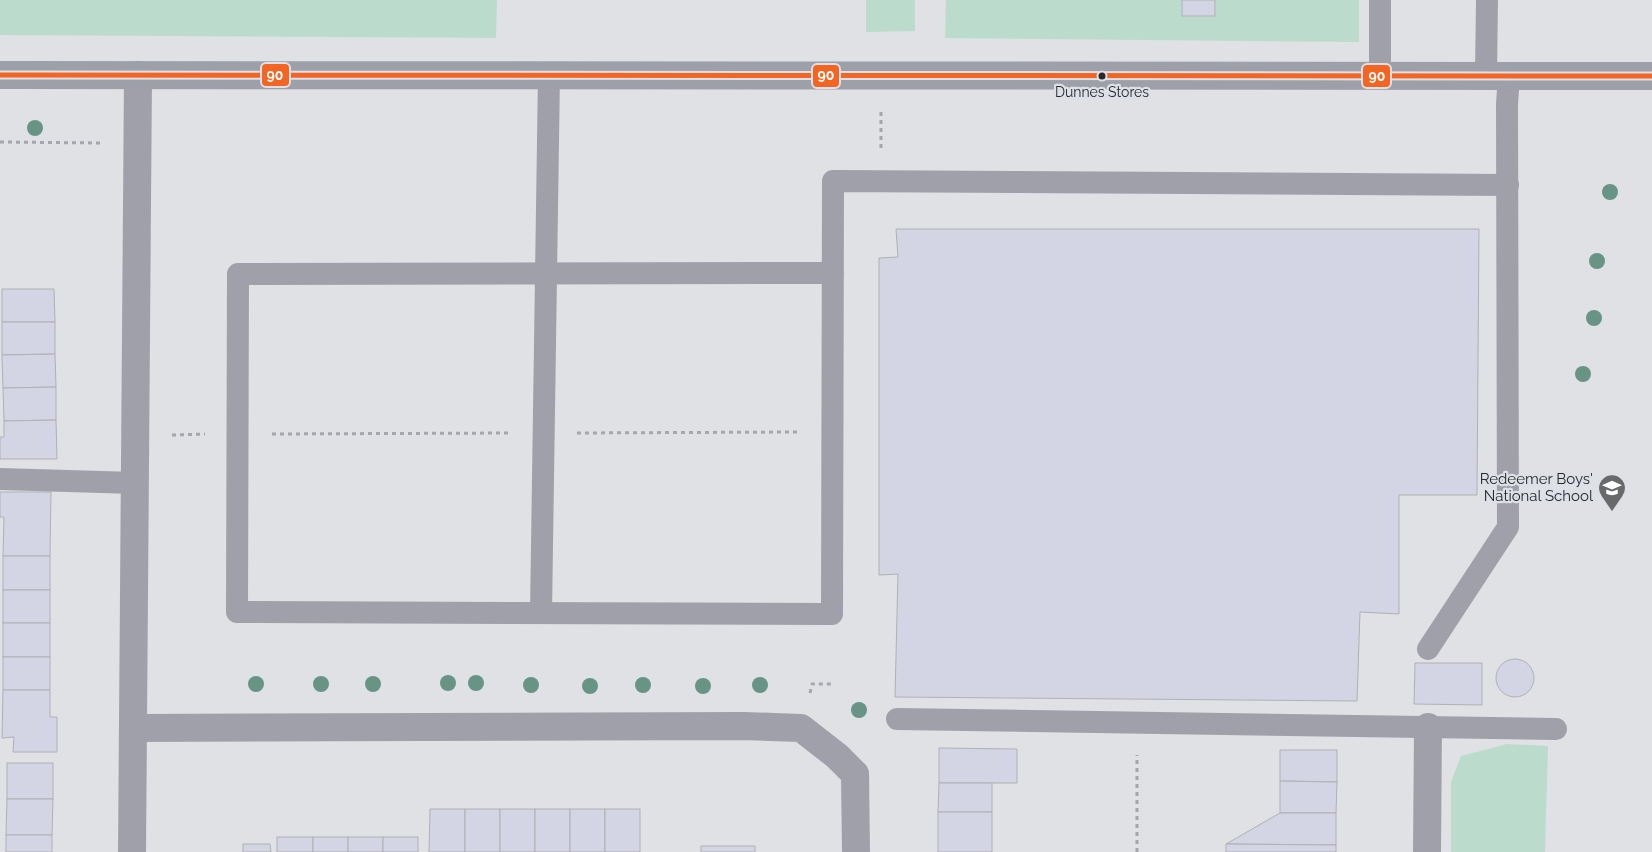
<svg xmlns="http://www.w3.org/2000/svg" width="1652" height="852" font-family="Raleway,sans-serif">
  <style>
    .green { fill: #bbdccd }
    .building { fill: #d3d4e4; stroke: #b0b1b3 }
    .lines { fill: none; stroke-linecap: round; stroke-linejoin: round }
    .path { stroke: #a6a6ad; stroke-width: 3; stroke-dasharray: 4 4; stroke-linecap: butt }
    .lane { stroke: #a0a0aa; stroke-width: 22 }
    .street { stroke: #a0a0aa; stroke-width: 28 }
    .secondary { stroke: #9ea0a9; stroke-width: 28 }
    .bus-1-casing { stroke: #dde0e6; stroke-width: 9 }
    .bus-1 { stroke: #f26522; stroke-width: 5 }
    .tree { fill: #689486 }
    .bus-dot { fill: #27282a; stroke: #dde0e6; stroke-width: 2 }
    .labels { text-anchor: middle; stroke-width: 4.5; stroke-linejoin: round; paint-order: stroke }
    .bus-label { font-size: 14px; fill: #27282a; stroke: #dde0e6 }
    .poi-label { font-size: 15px; fill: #27282a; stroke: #dde0e6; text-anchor: end }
    .line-badge { stroke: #dde0e6; stroke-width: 2 }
    .badge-label { font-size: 14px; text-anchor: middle; font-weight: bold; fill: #fff }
  </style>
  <rect width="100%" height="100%" fill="#dfe1e4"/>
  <g class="green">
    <polygon points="0,0 497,0 496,38 0,35"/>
    <polygon points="866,0 915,0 915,31 866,32"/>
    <polygon points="946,0 1359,0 1359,42 945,38"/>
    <polygon points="1507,744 1548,746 1545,852 1451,852 1451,782 1461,756"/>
  </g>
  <g class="building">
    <rect x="1182" y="0" width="33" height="16"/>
    <polygon points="896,229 1479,229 1477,495 1399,495 1399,614 1360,612 1357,701 895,697 898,574 879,575 879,258 898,257"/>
    <polygon points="2,289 54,289 55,322 2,322"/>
    <polygon points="2,322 55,322 55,354 2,355"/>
    <polygon points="55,354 56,387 3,388 2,355"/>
    <polygon points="56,387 56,420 4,421 3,388"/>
    <polygon points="56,420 57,459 0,459 0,437 4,437 4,421"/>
    <polygon points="0,492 51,492 50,556 3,556 4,517 0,517"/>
    <rect x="3" y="556" width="47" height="34"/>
    <rect x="3" y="590" width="47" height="33"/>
    <rect x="3" y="623" width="47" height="34"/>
    <rect x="3" y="657" width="47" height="33"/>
    <circle cx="1515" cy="678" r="19"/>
    <polygon points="1415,663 1482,663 1482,705 1414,704"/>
    <polygon points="3,690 50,690 50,717 57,717 57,752 13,752 14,737 2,738"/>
    <polygon points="939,748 1017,749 1017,783 939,783"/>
    <polygon points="1280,750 1337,750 1337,782 1280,781"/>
    <rect x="7" y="763" width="46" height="36"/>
    <polygon points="1280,781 1337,782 1336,813 1280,813"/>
    <polygon points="939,783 992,783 992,812 938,812"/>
    <polygon points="7,799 53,799 52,835 6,835"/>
    <polygon points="430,809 465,809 465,852 429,852"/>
    <rect x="465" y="809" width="35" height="43"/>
    <rect x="500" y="809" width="35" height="43"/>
    <rect x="535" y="809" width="35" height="43"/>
    <rect x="570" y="809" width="35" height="43"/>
    <rect x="605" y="809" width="35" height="43"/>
    <rect x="938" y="812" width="54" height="40"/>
    <polygon points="1280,813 1336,813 1336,845 1226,844"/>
    <rect x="6" y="835" width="46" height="17"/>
    <rect x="277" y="837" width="36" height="15"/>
    <rect x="313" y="837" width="35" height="15"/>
    <rect x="348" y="837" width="35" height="15"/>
    <rect x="383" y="837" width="35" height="15"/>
    <polygon points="243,844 270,844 271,852 243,852"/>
    <polygon points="1226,844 1336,845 1336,852 1226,852"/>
    <rect x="701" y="846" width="54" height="6"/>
  </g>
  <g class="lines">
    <g class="path">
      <polyline points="0,142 102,143"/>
      <polyline points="881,148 881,112"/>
      <polyline points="577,433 800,432"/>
      <polyline points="272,434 510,433"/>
      <polyline points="172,435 205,434"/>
      <polyline points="810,693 812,684 833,684"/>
      <polyline points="1137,852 1137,755"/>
    </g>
    <g class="lane">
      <polyline points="1380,0 1380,75"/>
      <polyline points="1486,75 1487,0"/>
      <path d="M833,273L238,274L237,612L832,614C833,469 833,325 833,181L1508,185"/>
      <polyline points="0,479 135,483"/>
      <polyline points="541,613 549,74"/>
      <polyline points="1428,649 1508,527 1507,104 1509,75"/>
      <polyline points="897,719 1556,729"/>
    </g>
    <g class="street">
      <polyline points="133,728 744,726 801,728 837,756 855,774 856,852"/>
      <polyline points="132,852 138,75"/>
      <polyline points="1427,852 1428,727"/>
    </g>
    <polyline class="secondary" points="0,75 1652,76"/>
    <g class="bus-1-casing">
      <polyline id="bus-1" points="0,75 1652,76"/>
    </g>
    <use href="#bus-1" class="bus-1"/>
  </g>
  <g class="tree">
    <circle cx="35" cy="128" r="8"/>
    <circle cx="1610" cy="192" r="8"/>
    <circle cx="1597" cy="261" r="8"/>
    <circle cx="1594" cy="318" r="8"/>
    <circle cx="1583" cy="374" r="8"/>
    <circle cx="448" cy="683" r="8"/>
    <circle cx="476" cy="683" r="8"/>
    <circle cx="256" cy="684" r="8"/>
    <circle cx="321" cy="684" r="8"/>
    <circle cx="373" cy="684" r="8"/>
    <circle cx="531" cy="685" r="8"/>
    <circle cx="643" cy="685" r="8"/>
    <circle cx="760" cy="685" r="8"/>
    <circle cx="590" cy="686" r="8"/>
    <circle cx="703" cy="686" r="8"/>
    <circle cx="859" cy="710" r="8"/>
  </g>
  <defs>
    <g id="school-pin" transform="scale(1.4375)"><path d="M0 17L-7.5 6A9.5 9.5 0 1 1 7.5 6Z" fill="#67696b" stroke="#dde0e6"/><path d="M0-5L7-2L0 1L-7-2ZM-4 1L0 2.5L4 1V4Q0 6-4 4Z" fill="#fff"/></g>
  </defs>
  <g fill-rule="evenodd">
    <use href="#school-pin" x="1612" y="488"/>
  </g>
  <circle class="bus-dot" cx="1102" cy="76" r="4.5"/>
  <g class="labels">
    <g class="bus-label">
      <text x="1102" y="97">Dunnes Stores</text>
    </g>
    <g class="poi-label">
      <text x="1593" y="484">Redeemer Boys'<tspan x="1593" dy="17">National School</tspan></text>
    </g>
  </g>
  <g class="line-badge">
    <rect x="261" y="63" width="29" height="24" rx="5" fill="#f26522"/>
    <rect x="812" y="64" width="28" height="24" rx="5" fill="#f26522"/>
    <rect x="1362" y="64" width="29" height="24" rx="5" fill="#f26522"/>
  </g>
  <g class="badge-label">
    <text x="275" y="80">90</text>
    <text x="826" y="80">90</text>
    <text x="1377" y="81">90</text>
  </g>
</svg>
